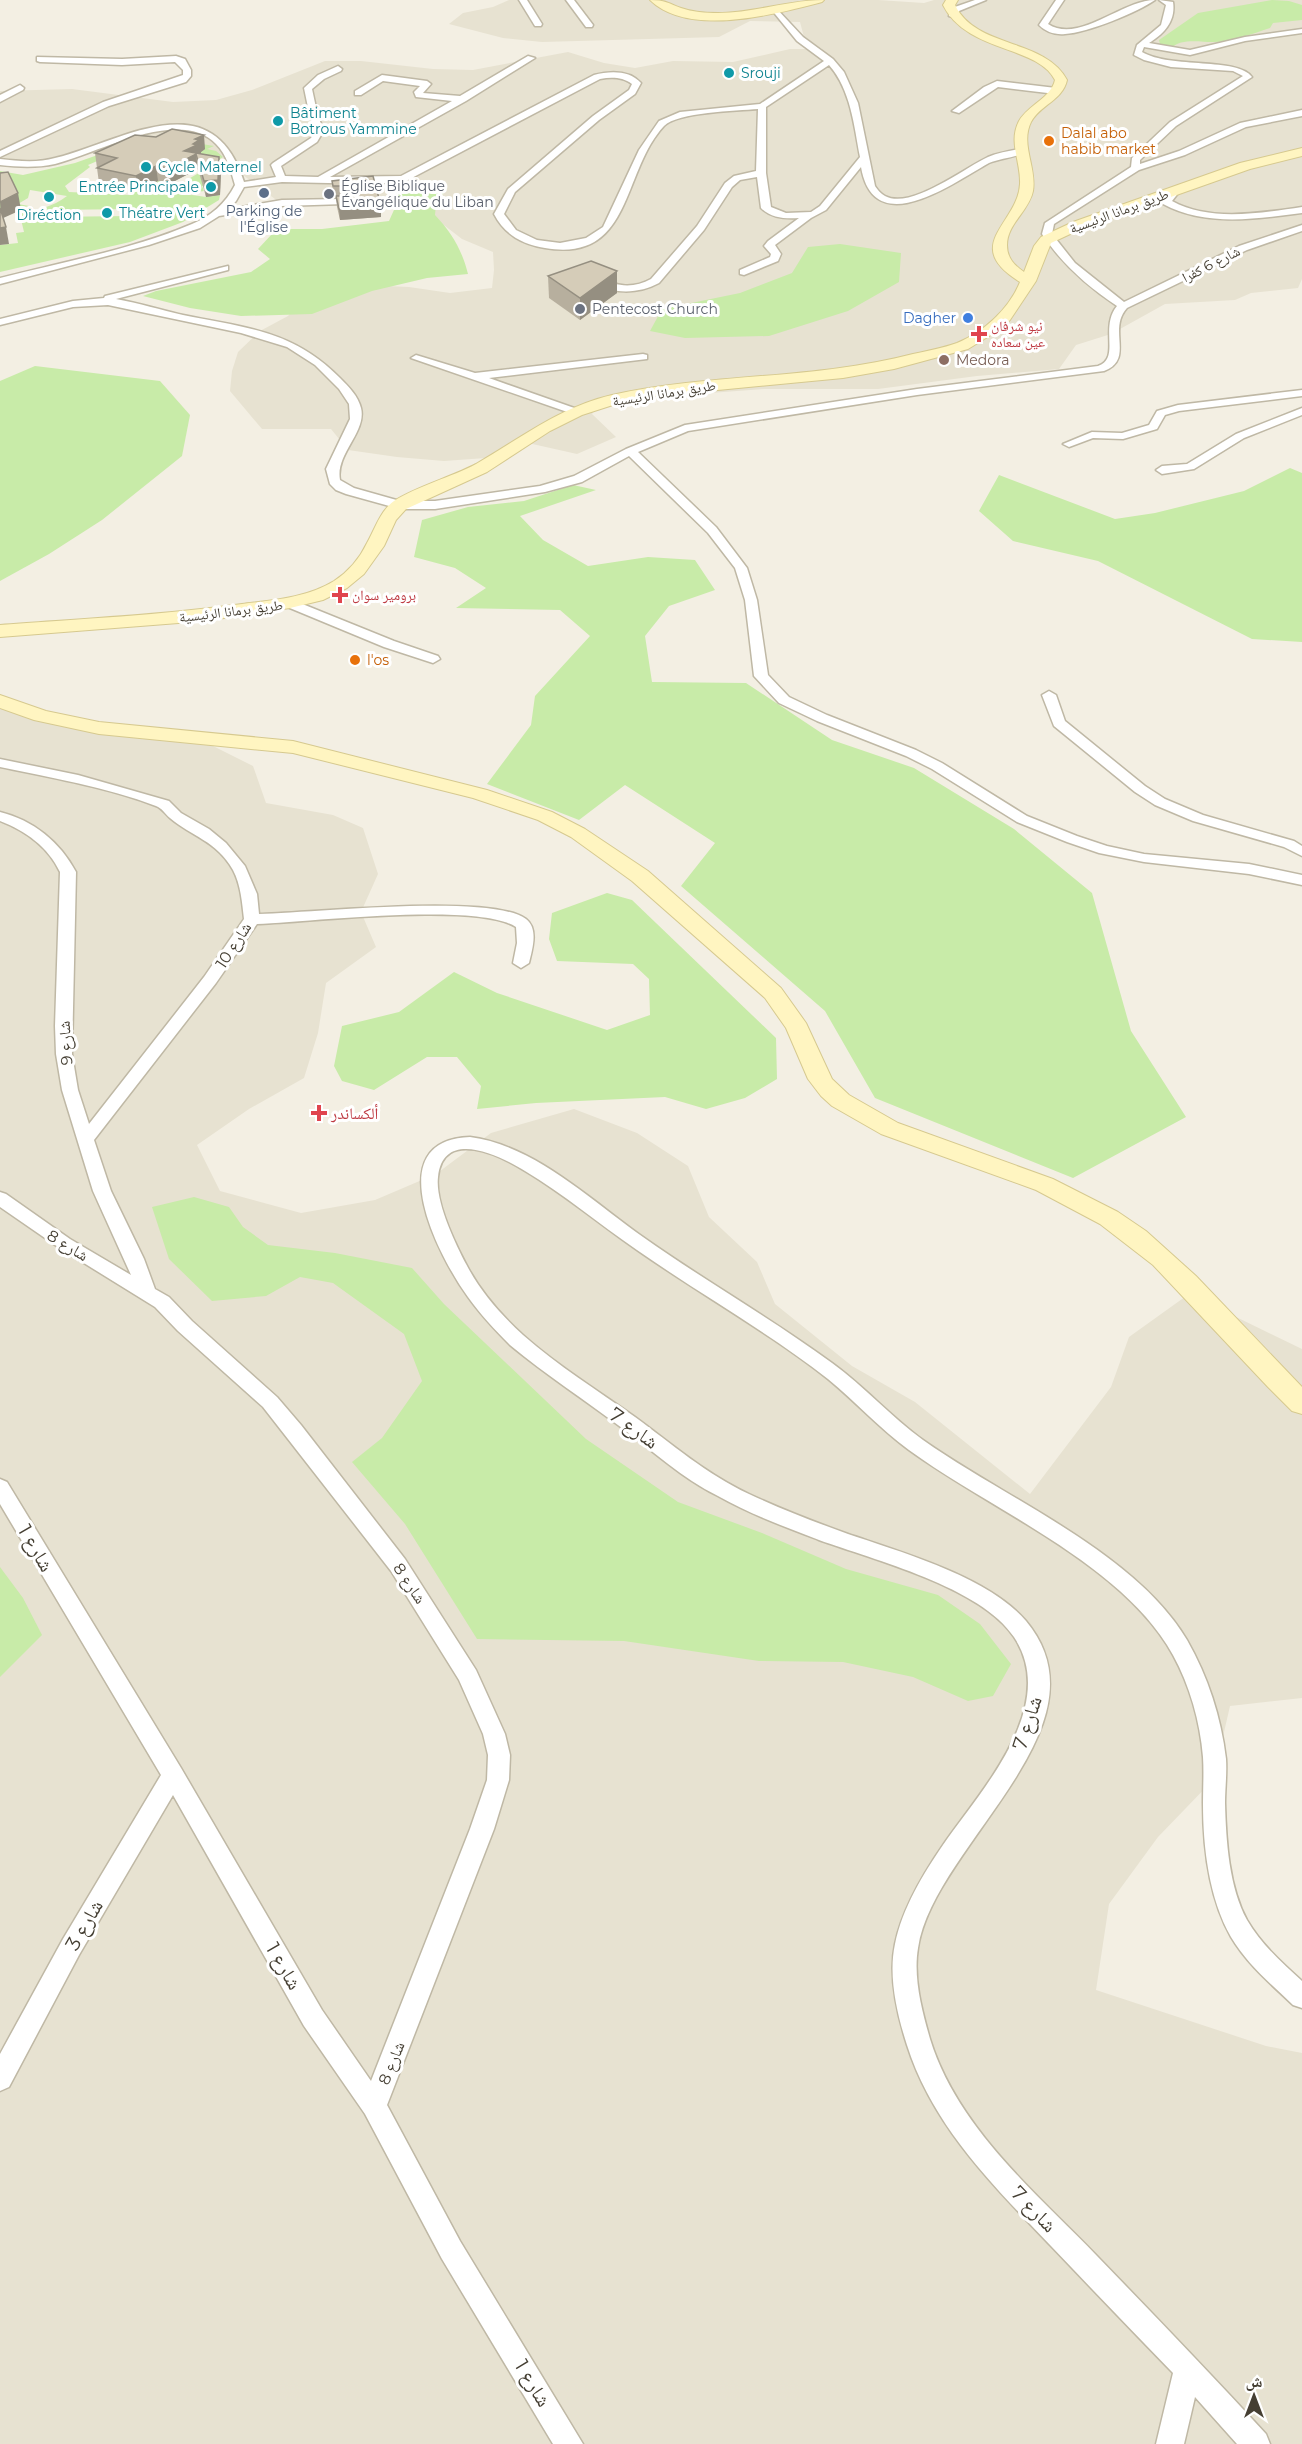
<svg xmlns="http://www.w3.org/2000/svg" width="1302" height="2444" font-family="Montserrat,'Noto Naskh Arabic',sans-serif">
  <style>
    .residential { fill: #e7e2d1 }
    .green { fill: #c8eba8; fill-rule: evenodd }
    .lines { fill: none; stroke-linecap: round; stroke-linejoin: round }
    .street-casing { stroke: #bfb8a5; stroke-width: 3 }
    .secondary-casing { stroke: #d6c98f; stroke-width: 2 }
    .street { fill: #fff; fill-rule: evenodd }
    .secondary { fill: #fff5c1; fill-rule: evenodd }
    .wall { fill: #b7af9e }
    .shaded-wall { fill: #958f81 }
    .building { fill: #d5ccb8; stroke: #958f81; stroke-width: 1.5 }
    .culture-dot { fill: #0f9aa8; stroke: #fff; stroke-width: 2 }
    .food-dot { fill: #e8710a; stroke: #fff; stroke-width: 2 }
    .service-dot { fill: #5c6f8a; stroke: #fff; stroke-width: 2 }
    .worship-dot { fill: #6b7280; stroke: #fff; stroke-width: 2 }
    .shop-dot { fill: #3f7fe0; stroke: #fff; stroke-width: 2 }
    .health-dot { fill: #e0444e; stroke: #fff; stroke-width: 2 }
    .education-dot { fill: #8d6e63; stroke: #fff; stroke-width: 2 }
    .labels { text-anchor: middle; stroke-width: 6; stroke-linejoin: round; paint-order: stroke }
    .far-culture-label { font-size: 14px; fill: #0d838f; stroke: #fff; text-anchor: start }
    .far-food-label { font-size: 14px; fill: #c56008; stroke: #fff; text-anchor: start }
    .far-worship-label { font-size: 14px; fill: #5b616d; stroke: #fff; text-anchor: start }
    .far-service-label { font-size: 14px; fill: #4e5e75; stroke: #fff }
    .far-street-label { font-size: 14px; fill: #453f33; stroke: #fff }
    .far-shop-label { font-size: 14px; fill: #366cbe; stroke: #fff; text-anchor: end }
    .far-health-label { font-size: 14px; fill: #be3a42; stroke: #fff; text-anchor: start }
    .far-education-label { font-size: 14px; fill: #785e54; stroke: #fff; text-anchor: start }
    .street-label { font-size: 16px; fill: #453f33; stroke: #fff }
    .health-label { font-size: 16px; fill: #be3a42; stroke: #fff; text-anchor: start }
    .near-street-label { font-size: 20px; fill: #453f33; stroke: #fff }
  </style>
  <rect width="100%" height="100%" fill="#f3efe3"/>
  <g class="residential">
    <polygon points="509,0 878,0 924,3 934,0 1302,0 1302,279 1298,288 1251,293 1235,300 1165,304 1111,334 1076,345 1059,369 977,376 878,389 764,389 601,401 592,414 616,437 577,454 528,443 513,456 444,461 397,457 348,450 331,429 262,429 230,391 232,371 238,352 260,331 288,316 320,283 409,287 450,293 492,288 494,270 493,252 462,239 406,196 365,202 321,199 279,202 235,169 222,157 104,152 0,163 0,91 72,89 173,102 216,100 252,90 325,61 361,61 433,69 473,70 568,52 604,63 635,68 673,61 733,62 790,49 822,49 804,37 800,22 750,21 719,37 542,42 503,38 449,24 463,13 493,7"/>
    <polygon points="0,702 211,745 253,766 266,803 333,815 363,828 378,874 361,912 376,947 326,983 318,1033 304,1078 249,1109 197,1145 220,1191 301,1213 375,1200 436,1174 491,1133 574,1109 637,1133 688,1166 709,1217 757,1262 775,1304 852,1366 915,1402 1030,1494 1111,1387 1129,1337 1189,1294 1302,1349 1302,1698 1230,1706 1213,1780 1158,1837 1109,1904 1096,1990 1266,2046 1302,2053 1302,2444 0,2444"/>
  </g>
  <g class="green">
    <path d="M1272,0L1289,1L1302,5V20L1273,23L1270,28C1252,34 1231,42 1213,42C1200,42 1181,38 1171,48L1160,44L1159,40L1198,13Z"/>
    <path d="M196,143L214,146L207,149L216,151L223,157L217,161L220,184L202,186L204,191L186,194L206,197L220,195L219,200L183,222L130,242L0,272V245L18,243L16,233L24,232L19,211C36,211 53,207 67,196L30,190L28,198L18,204L29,206L0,212V171L23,175L75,163L123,146ZM123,150L204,170L178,185L158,181L129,195L69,192L65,186L90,167L88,165ZM132,209L131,216L45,217L49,210Z"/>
    <path d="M436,181L447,188L436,204L435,215C452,233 462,250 468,274L427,278L372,291L312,314L241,316L190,308L143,296L156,291L251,272L270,259L258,249L272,234L291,229H322L389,221L398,201L396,193L415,182Z"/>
    <polygon points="840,244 901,253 899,282 848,311 769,336 685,338 650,331 662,309 740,293 792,273 808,247"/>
    <polygon points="35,366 160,381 190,415 182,456 102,520 49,554 0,581 0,381"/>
    <polygon points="1290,468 1302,473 1302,642 1252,639 1098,561 1013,541 979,511 999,475 1115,519 1155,513 1244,491"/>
    <polygon points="573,485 596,490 520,516 543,540 588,566 648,557 695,560 715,590 669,606 645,636 652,682 746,683 832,740 914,768 1014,829 1092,893 1131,1031 1186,1117 1073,1178 875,1098 825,1011 681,886 715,843 625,785 579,820 487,784 531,725 535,696 590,636 560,610 456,608 486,588 455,568 414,557 422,520 468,507 524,501"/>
    <polygon points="607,893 632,900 776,1038 777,1079 745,1098 706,1109 665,1097 536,1103 477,1109 481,1086 457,1057 427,1057 374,1090 342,1081 334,1066 342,1026 399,1012 454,972 497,993 607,1030 650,1015 649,979 633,964 557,961 549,939 552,913"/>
    <polygon points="194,1197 229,1207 243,1227 268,1245 335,1253 412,1268 444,1304 586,1439 678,1502 762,1533 846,1569 938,1595 980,1624 1011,1664 993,1696 968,1701 913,1677 843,1662 759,1661 624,1641 477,1639 405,1524 352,1462 382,1438 422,1381 404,1334 333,1283 300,1277 266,1296 212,1301 169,1259 152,1207"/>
    <polygon points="0,1567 23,1598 42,1635 0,1677"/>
  </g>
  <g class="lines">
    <g class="street-casing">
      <g id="street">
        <polygon points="519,0 527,0 542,24 541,26 535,26"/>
        <polygon points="566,0 574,0 593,25 592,27 586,27"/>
        <polygon points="975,0 986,0 959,11 956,18 949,16 952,8"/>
        <path d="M1056,0H1064L1048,24C1079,44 1122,0 1155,0C1138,12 1087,33 1065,34C1055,35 1046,32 1039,25Z"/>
        <path d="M1159,0L1173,2C1176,21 1164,34 1149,43L1190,50L1245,37L1302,29V33L1245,41L1190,55L1144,47L1142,52C1171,69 1238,57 1252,77L1176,126L1140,160V164L1179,151L1240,123L1302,110V116L1246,127L1185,155L1139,170L1054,224L1052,234L1075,263L1124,302L1239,246L1302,225V231L1247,250L1127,308C1107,330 1135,359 1104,371L917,395L688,431L638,452L716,527L747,568L757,600L768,675L789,697L827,715L916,750L942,763L1027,816L1077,836L1107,846L1144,854L1249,864L1302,875V885L1249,874L1144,862L1099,853L1067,842L1017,822L932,769L906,756L817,721L779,703L754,676L745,600L735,568L708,533L629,456L582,482L545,492L435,509H400L346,494L336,490L330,484L326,469L350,419L349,404L339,389L315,365L287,347L241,333L108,305L73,307L0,325V319L73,301L104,298L105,296L228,266V270L116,299C139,303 161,310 183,315C246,328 293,330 340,378C349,387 358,396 361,408C367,432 335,454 340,480L354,488L400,501H435L540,486L574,476L626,449L685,425L917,389L1098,366C1121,358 1099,328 1117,306C1087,286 1062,264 1042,234L1045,223L1131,167L1132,158L1170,122L1243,76L1233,71L1171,67L1144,60L1134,55L1137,45L1161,25L1166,5Z"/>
        <path d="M775,7L803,37L833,59L844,72L858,103L875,186C877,189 881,194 885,196C911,210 964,168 988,157C998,153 1009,151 1020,149L1025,152C1015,158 1000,158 989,163C953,183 874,242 861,167L826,210L811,218L775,245L781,254L778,261L744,275L740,274V270L770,257L771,254L764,246L768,241L799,218C785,219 771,218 761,208L757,177L740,180L732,187L704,230L659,283C639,294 608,296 592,278L601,276C615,288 635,288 651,279L697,226L725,183L734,176L756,171L758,109C736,111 678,112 664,126C621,172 633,263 545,248C522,244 505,235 494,214L508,189L593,116L629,90L632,84C622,77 612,77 600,79L406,181L374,184L282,182L244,187L236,201L229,209L282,200L342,199L347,202L345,204L282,206L219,216L200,228L149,245L0,284V278C62,262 134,249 192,224C210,217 226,203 235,185C231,171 227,155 216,144C179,106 97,154 55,164C37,168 18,167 0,165V159C18,161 37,163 55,158C123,141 212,80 244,182L276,177L271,165L273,163L311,138L316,130L310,117L304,88L318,75L338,66L342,69L341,71L324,79L312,89L318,117L324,130L317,142L281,166L285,176L318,177L452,101L416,97L414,92L420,86L383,81L361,95H355V91L382,75L427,81L431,84L423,93L460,96L528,56L535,58L466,101L330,177L401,176L594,75C610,71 629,70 641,83L635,94L599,120L515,192L504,214L516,230L537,240L560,243L586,238L603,227L639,150L659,121L680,112L760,104L824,61L797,41L771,9ZM829,65C851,90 854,126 860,157L820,206L811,212L786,213L771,207L766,173V107Z"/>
        <polygon points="176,56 185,59 191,70 191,76 186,82 109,106 0,157 0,151 103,102 183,75 183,70 175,62 122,65 40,62 37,61 37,57 122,59"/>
        <polygon points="997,81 1056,88 1060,91 1056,94 998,87 959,113 952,111 984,87"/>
        <polygon points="20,85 24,88 23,90 0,102 0,95"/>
        <path d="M1174,189L1179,192L1172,201C1210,222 1260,213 1302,207V213C1256,219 1205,227 1163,204V200Z"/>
        <polygon points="643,354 647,355 647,359 489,378 580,410 580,414 576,415 411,358 416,355 475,373"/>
        <polygon points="1302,390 1302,396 1179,411 1165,415 1157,429 1123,439 1093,438 1069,447 1063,444 1092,432 1122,433 1149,425 1157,411 1178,405"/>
        <polygon points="1302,408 1302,415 1244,438 1194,469 1162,474 1156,470 1162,466 1187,464 1236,434"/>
        <polygon points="290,599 394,641 438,656 440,659 433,663 384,647 285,606 284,603"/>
        <polygon points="1049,691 1056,695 1065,721 1145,786 1165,799 1203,815 1294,841 1302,846 1302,856 1284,847 1193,821 1155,805 1135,792 1054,726 1042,695"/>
        <path d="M0,759L78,775L169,801L181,813L209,829L226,843L245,866L257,894L259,914C310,913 491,893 526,919C539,929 532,950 529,963L521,968L513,963L517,943L516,927C477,902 310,922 257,924L216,983L94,1140L111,1191L144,1259L155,1289L169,1297L192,1321L277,1397L301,1425L405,1559L476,1670L505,1734L510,1755L509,1780L494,1829L387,2105L460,2241L583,2444H553L442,2259L365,2114L304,2026L173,1795L79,1955L9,2087L0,2091V2054L63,1939L161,1775L0,1504V1479L7,1482L181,1768L322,2010L371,2081L470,1829L487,1780L488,1755L483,1734L459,1680L391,1571L263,1407L178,1331L155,1307L58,1247L0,1207V1192L6,1194L70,1239L131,1275L93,1191L62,1090L56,1054L55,1026L60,872C48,847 26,831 0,821V812C33,820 60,842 76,872L72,1054L78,1090L89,1124L204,977L244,919C242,903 241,885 233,870C217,841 191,836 170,818C165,814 162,808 156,806C106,787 52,778 0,767Z"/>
        <path d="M470,1137C534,1145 592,1201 643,1237C705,1281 771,1318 832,1363C864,1386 891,1417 923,1440C1006,1499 1135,1552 1187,1640C1208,1677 1221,1717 1226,1759C1227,1774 1225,1789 1225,1803C1226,1841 1229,1887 1247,1920C1261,1944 1282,1963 1302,1981V2008L1293,2005C1271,1984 1247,1964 1231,1937C1209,1898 1203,1848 1203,1803C1203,1788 1204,1773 1203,1757C1200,1722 1190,1686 1173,1655C1123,1564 991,1510 909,1450C880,1429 856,1402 828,1379C768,1332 700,1294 637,1250C599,1224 564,1194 525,1171C501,1156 443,1127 438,1177C435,1201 455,1243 466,1264C480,1291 501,1315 523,1335C558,1366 597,1390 635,1417C672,1444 706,1474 749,1494C781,1509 815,1522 848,1534C901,1552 989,1577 1026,1621C1114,1726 933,1846 918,1948C913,1978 922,2011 930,2039C957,2127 1035,2192 1097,2256C1154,2315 1211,2374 1266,2434L1270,2444H1237L1195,2397L1184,2444H1156L1173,2373C1132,2331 1092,2289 1051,2246C994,2186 933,2127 907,2045C897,2014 888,1976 895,1944C902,1909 923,1874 943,1845C981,1790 1060,1706 1014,1637C981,1587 874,1560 819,1540C785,1527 750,1514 718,1496C682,1478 654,1452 622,1428C585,1400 546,1375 510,1345C495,1330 480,1314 468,1297C439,1257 378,1140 470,1137Z"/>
      </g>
    </g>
    <g class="secondary-casing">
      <g id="secondary">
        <path d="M650,0C665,0 668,3 681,8C692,12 706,13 718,13C754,13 788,0 824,0L822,2C776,14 689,38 650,0Z"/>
        <path d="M946,0H958L955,5C976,49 1045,38 1067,80C1063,100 1040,105 1031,122C1020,144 1037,168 1033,191C1029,211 1007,224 1007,245C1007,258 1014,265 1024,272L1034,246L1041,237L1073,222L1240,163L1302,148V156L1250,169L1083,228L1051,243L1036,281L1010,320L999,330L968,349L894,369L843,378L656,396L616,404L582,415L550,431L487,472L406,509L396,520L384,546L364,574L347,588L323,600L290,608L204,621L0,637V625C80,619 162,615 242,604C273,600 306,598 334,581C348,572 360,558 367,543C375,529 380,511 394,501C417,486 452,477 476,464C521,438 560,407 612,395C711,373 814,380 913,354C927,351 943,348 957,343C984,332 1009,309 1020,282C960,245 1018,224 1020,184C1021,162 1008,142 1019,121C1028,105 1051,98 1055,80C1037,45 967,53 943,5Z"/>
        <polygon points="0,695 46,711 99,722 293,741 487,790 552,812 585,829 648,871 781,988 806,1023 832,1079 849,1095 898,1123 1053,1179 1118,1212 1146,1231 1196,1276 1302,1387 1302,1414 1292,1411 1268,1387 1153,1265 1100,1224 1036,1190 881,1134 832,1106 821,1096 808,1079 786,1028 765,998 632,881 571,837 538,820 473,798 293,753 99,734 34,720 0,708"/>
      </g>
    </g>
    <use href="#street" class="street"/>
    <use href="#secondary" class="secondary"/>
  </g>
  <g class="wall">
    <polygon points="205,149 201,152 201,154 219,157 221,172 220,195 206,197 198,169 171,183 158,181 138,191 99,183 95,153"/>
    <polygon points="332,181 381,206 381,217 340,220 337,207 336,197 334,197 333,192"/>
    <polygon points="617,271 617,293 580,320 549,298 548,276"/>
  </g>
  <g class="shaded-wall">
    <polygon points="204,135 205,149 201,152 201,155 196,154 198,169 171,183 169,168 195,139"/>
    <polygon points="219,157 221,172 220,195 206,197 204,181"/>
    <polygon points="156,166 158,181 138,191 136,176"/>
    <polygon points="18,193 21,210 1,219 0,202"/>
    <polygon points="381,206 381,217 340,220 339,209"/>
    <polygon points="6,227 9,244 0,245 0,228"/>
    <polygon points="617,271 617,293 580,320 580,298"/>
  </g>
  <g class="building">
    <polygon points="172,129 204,135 195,139 199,140 193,144 197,145 184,151 219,157 218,180 204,181 196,154 169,168 156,166 136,176 97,168 117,158 95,153 135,135 156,137"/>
    <polygon points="8,172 18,193 0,202 0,173"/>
    <polygon points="373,176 381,206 339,209 336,196 344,196 348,191 342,186 333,186 332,181"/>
    <polygon points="0,208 6,227 0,228"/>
    <polygon points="591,261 617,271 580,298 548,276"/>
  </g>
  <g class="culture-dot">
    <circle cx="729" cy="73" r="6"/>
    <circle cx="278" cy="121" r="6"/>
    <circle cx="146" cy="167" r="6"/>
    <circle cx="211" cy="187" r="6"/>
    <circle cx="49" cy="197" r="6"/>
    <circle cx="107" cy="213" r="6"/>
  </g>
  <g class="food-dot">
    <circle cx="1049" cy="141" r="6"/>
    <circle cx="355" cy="660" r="6"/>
  </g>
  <circle class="service-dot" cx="264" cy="193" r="6"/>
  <g class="worship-dot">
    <circle cx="329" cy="194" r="6"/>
    <circle cx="580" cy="309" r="6"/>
  </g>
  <circle class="shop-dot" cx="968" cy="318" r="6"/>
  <g class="health-dot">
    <path d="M976 325h6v6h6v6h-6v6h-6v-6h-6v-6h6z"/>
    <path d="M337 586h6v6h6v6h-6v6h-6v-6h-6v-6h6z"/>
    <path d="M316 1104h6v6h6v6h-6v6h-6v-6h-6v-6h6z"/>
  </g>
  <circle class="education-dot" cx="944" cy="360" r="6"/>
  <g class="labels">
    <g class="far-culture-label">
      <text x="741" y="78">Srouji</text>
      <text x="290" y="118">Bâtiment<tspan x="290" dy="16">Botrous Yammine</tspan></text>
      <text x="158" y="172">Cycle Maternel</text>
      <text x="199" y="192" text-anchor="end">Entrée Principale</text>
      <text x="119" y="218">Théatre Vert</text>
      <text x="49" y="220" text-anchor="middle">Diréction</text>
    </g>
    <g class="far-food-label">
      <text x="1061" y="138">Dalal abo<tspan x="1061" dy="16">habib market</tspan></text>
      <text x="367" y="665">l'os</text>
    </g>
    <g class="far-worship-label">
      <text x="341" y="191">Église Biblique<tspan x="341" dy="16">Évangélique du Liban</tspan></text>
      <text x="592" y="314">Pentecost Church</text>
    </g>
    <g class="far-service-label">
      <text x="264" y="216">Parking de<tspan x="264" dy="16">l'Église</tspan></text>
    </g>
    <g class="far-street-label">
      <text transform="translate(1119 211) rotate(-20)" y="5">طريق برمانا الرئيسية</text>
      <text transform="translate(1211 264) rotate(-27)" y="5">شارع 6 كفرا</text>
      <text transform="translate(664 393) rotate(-9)" y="5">طريق برمانا الرئيسية</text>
      <text transform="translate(231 611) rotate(-7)" y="5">طريق برمانا الرئيسية</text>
    </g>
    <g class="far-shop-label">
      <text x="956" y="323">Dagher</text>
    </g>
    <g class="far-health-label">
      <text x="991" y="331">نيو شرفان<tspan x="991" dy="16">عين سعاده</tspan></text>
      <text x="352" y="600">برومير سوان</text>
    </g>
    <g class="far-education-label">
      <text x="956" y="365">Medora</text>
    </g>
    <g class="street-label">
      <text transform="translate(233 945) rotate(-57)" y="6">شارع 10</text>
      <text transform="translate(65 1043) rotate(-94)" y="6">شارع 9</text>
      <text transform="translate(68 1245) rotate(31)" y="6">شارع 8</text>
      <text transform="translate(410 1583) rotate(56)" y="6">شارع 8</text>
      <text transform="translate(391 2063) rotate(-68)" y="6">شارع 8</text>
    </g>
    <g class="health-label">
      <text x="331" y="1119">ألكساندر</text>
    </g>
    <g class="near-street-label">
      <text transform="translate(634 1428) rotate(36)" y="7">شارع 7</text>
      <text transform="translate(36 1548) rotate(60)" y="7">شارع 1</text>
      <text transform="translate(1027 1723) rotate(-72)" y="7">شارع 7</text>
      <text transform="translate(84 1925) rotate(-60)" y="7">شارع 3</text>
      <text transform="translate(284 1966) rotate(60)" y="7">شارع 1</text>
      <text transform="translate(1034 2209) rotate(46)" y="7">شارع 7</text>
      <text transform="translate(533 2383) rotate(59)" y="7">شارع 1</text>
    </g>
  </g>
  <g transform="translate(1254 2396)" stroke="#ffffff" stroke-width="4.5" paint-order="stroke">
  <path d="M0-4.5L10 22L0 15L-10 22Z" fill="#453f33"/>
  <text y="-9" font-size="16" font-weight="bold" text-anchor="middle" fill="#453f33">ش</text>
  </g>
</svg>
